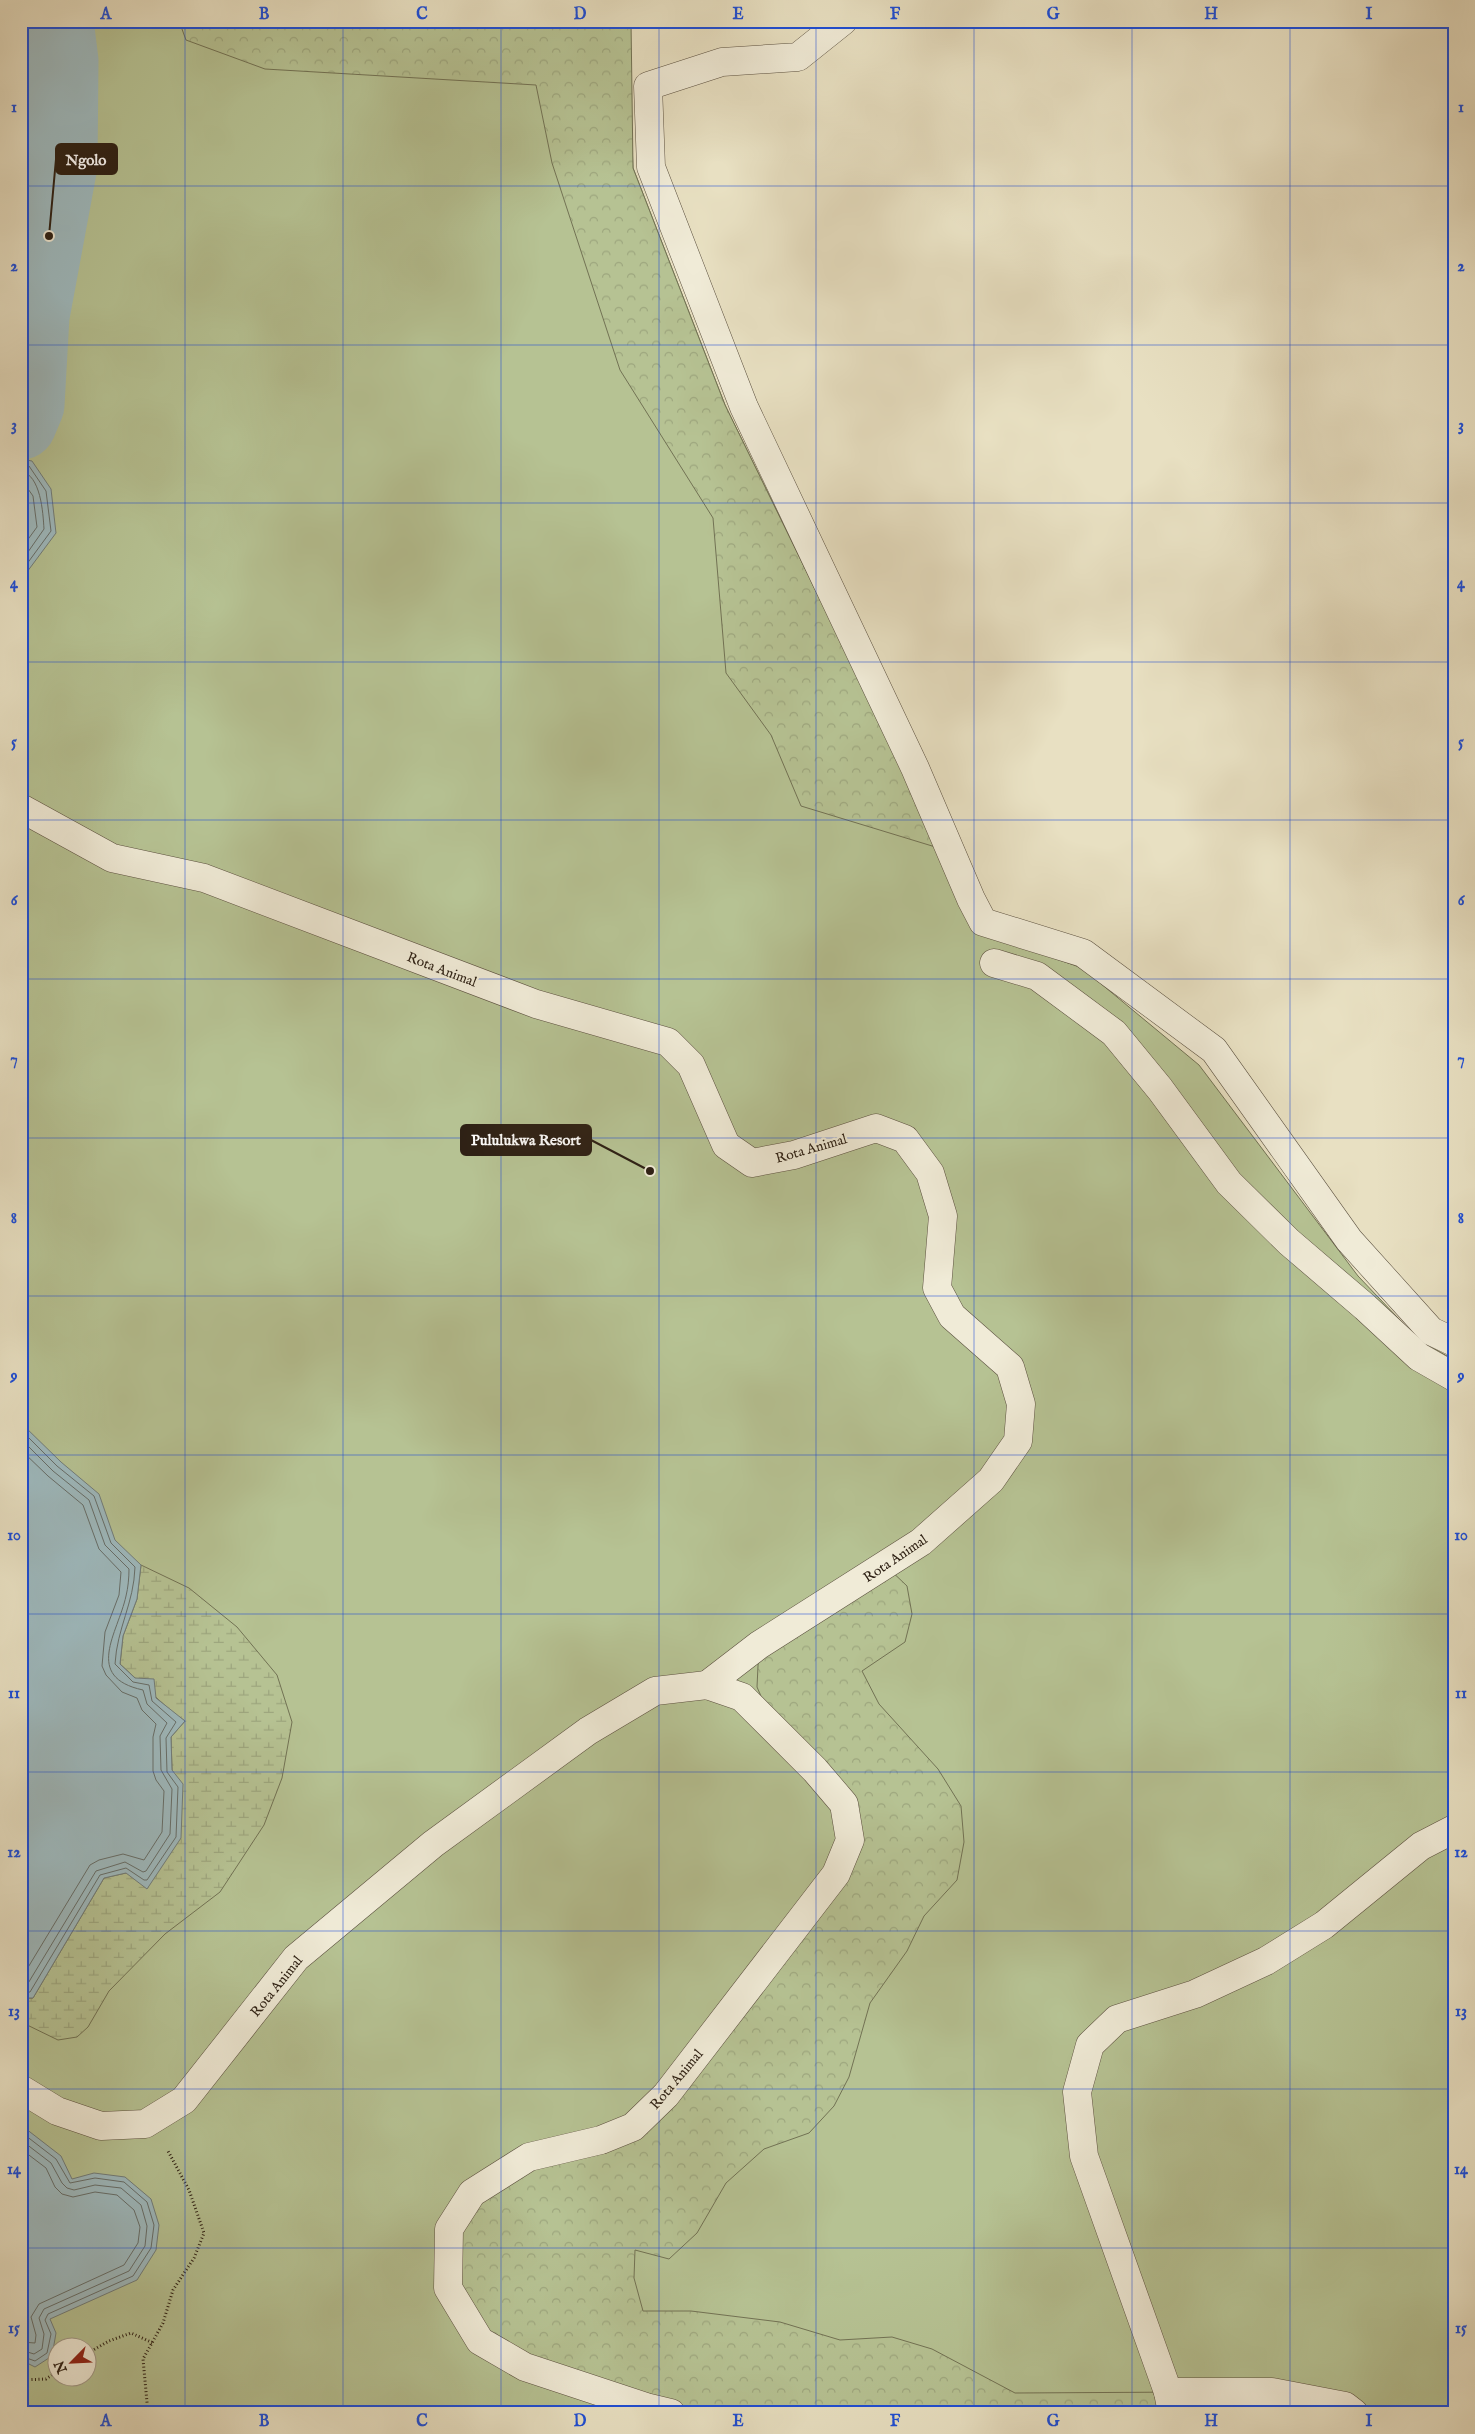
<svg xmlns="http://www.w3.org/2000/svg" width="1475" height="2434" font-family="'IM FELL English',serif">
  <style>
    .green { fill: #b6c293; stroke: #727254; fill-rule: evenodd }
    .forest { fill: url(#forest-crowns); stroke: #727254 }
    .wetland { fill: url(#wetland-marsh); stroke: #727254 }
    .water { fill: #9ebabf; stroke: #717d7b }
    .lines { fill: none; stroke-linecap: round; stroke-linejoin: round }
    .shore { stroke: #666e6a; stroke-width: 1 }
    .river { stroke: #9ebabf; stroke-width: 71 }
    .minor-casing { stroke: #5c5140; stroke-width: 29 }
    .path { stroke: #2e2115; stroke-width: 3; stroke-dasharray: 1 2.5; stroke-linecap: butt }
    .minor { stroke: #f0ebd7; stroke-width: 28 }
    .grid { fill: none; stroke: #1d4ed8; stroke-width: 1; stroke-opacity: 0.55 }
    .labels { text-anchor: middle; stroke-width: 4.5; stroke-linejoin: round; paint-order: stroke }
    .street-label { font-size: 14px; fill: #2e2115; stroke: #f0ebd7 }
    .leader { fill: none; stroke: #2e2115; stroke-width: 2 }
    .callout-dot { fill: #2e2115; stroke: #f0ebd7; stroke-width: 2 }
    .callout { fill: #2e2115; stroke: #2e2115; stroke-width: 2 }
    .callout-label { font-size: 15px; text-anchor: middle; font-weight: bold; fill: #fff }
    .neatline { fill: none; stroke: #1d4ed8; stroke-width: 2 }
    .grid-label { font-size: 16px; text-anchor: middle; font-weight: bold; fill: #1d4ed8 }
  </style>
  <defs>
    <pattern id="forest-crowns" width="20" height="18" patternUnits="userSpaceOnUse" patternTransform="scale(1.25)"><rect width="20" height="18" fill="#b6c293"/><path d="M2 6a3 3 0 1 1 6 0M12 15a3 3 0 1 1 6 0" fill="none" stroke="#9da67e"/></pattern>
    <pattern id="wetland-marsh" width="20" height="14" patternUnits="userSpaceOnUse" patternTransform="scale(1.25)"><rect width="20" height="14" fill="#b6c293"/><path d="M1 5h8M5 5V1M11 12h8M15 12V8" fill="none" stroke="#9da67e"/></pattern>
  </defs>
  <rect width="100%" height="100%" fill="#e8e0c2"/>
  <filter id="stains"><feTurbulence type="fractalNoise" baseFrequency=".004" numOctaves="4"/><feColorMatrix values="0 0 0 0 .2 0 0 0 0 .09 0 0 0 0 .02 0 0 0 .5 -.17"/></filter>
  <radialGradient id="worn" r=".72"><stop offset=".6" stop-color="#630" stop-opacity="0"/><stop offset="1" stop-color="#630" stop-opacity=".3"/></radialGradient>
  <path class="green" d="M21,21H627L633,168L725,405L853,667L978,931L1082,968L1199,1065L1358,1276L1419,1340L1454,1360V2413H21ZM58,2346H88V2376H58Z"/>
  <g class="forest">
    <polygon points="179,21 631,21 633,168 725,405 942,849 801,806 771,735 726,673 713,518 620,370 552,163 536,85 265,69 186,40"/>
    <polygon points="21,81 33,125 36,175 49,236 34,316 21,315"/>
    <polygon points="885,1565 907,1586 912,1614 905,1642 862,1671 879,1704 938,1769 961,1806 964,1842 957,1880 924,1916 907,1951 870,2003 849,2077 834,2106 809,2133 764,2149 726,2183 697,2233 669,2259 635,2250 634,2278 643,2311 691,2311 780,2322 840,2340 892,2337 932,2349 1015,2393 1191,2392 1210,2413 671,2413 525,2367 448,2288 472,2193 633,2127 836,1874 844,1804 776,1731 757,1687 759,1645"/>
  </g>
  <polygon class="wetland" points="141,1565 189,1588 237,1627 277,1675 292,1722 282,1778 264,1825 220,1892 165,1934 109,1991 88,2027 77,2037 58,2040 21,2022 21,1998 33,1998 104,1878 126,1873 172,1770 171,1737 185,1721 172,1712 120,1664 123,1636 137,1599"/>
  <g class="water">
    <polygon points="21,21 90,21 86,54 94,81 93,163 80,214 49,236 36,175 33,125 21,81"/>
    <polygon points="21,459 32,461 51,489 56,533 21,580"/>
    <polygon points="21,1423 61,1462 99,1494 115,1540 141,1565 137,1599 123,1636 120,1664 135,1678 154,1679 156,1698 185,1721 171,1737 172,1770 183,1784 181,1838 147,1889 126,1873 104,1878 33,1998 21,1998"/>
    <polygon points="21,2125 61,2156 72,2179 94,2173 125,2177 151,2199 159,2225 156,2250 137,2280 50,2319 56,2333 52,2356 35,2367 21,2360"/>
  </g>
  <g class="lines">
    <g class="shore">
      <path d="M21,71C28,71 34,73 38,79C53,98 54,169 60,197L63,198L74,160L75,84L68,54L71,21"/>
      <path d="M21,79L29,80C45,94 45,151 47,171C49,185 53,200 56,214L59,215L70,207L81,162L83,83L75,54L78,21"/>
      <polyline points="21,85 28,89 37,124 41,175 52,224 55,226 75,211 88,163 89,82 81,54 85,21"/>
      <polyline points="21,464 29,466 46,491 51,531 21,572"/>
      <path d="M21,471C41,475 43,513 44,529L21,562"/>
      <polyline points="21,479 33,496 37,527 21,549"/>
      <path d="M21,1430L57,1466L94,1496L111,1543L135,1567C134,1603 117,1628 115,1664L133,1682L149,1685L152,1701L176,1722L166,1738L167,1772L178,1787L176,1837L147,1880H144L126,1868L100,1875L30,1992L21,1993"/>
      <path d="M21,1439L53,1471L89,1500L105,1545L129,1569C129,1578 128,1588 126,1596C118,1633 83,1677 143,1690L147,1704L167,1723L160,1736L161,1770L172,1789L170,1834L146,1871L143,1872L125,1862L96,1871L27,1985L21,1986"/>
      <polyline points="21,1450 48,1476 83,1505 99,1549 121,1572 119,1595 105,1632 102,1666 106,1675 122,1692 137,1698 142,1710 156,1724 153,1737 153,1771 156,1780 164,1791 162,1832 144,1860 123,1854 99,1860 90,1865 21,1979"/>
      <polyline points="21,2132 56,2159 70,2183 95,2178 124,2182 147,2202 154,2225 151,2248 133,2276 48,2314 45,2320 51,2334 47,2353 35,2361 21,2356"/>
      <polyline points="21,2140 51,2163 62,2183 67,2188 74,2190 95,2185 121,2188 141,2205 147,2226 145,2246 129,2271 44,2309 39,2318 44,2334 42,2349 34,2354 21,2350"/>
      <polyline points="21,2149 46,2168 55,2187 62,2194 73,2197 95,2192 117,2195 134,2210 140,2227 138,2243 124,2265 39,2304 31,2317 36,2335 35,2343 21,2342"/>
    </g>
    <polyline class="river" points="21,424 29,405 34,316 62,165 63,61 58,21"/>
    <g class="minor-casing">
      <g id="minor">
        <polyline points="843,21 798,57 722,62 648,86 651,167 744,407 915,768 971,899 983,922 1083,953 1214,1050 1349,1240 1431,1331 1454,1342"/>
        <polyline points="21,808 112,858 204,878 536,1004 668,1042 691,1065 726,1145 752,1163 794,1155 876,1128 905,1139 930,1173 943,1216 937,1288 952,1316 1010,1367 1021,1404 1018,1441 991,1480 921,1542 759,1645 707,1685 742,1697 815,1770 844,1804 850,1840 836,1874 666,2095 633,2127 601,2140 529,2157 472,2193 449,2229 448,2288 480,2341 525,2367 646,2407 671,2413"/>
        <polyline points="994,963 1037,976 1114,1033 1160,1089 1229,1183 1289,1242 1365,1307 1419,1357 1454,1377"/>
        <polyline points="21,2089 57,2111 101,2126 145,2124 184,2100 296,1958 433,1844 588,1731 655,1691 707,1685"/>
        <polyline points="1168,2392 1084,2156 1077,2092 1090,2045 1117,2019 1195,1994 1266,1961 1324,1925 1421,1846 1454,1829"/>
        <polyline points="1172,2413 1168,2392 1272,2392 1345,2406 1354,2413"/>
      </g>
    </g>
    <g class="path">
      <polyline points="88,2353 109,2341 131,2333 153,2343"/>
      <polyline points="21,2380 46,2379 58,2371"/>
      <polyline points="148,2413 143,2359 163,2323 173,2290 194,2258 204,2233 189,2190 168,2151"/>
    </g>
    <use href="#minor" class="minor"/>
  </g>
  <path class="grid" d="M185,21V2413M343,21V2413M501,21V2413M659,21V2413M816,21V2413M974,21V2413M1132,21V2413M1290,21V2413M21,186H1454M21,345H1454M21,503H1454M21,662H1454M21,820H1454M21,979H1454M21,1138H1454M21,1296H1454M21,1455H1454M21,1614H1454M21,1772H1454M21,1931H1454M21,2089H1454M21,2248H1454"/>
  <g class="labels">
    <g class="street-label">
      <text transform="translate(442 969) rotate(21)" y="5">Rota Animal</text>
      <text transform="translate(811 1148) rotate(-16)" y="5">Rota Animal</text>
      <text transform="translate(895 1558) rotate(-34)" y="5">Rota Animal</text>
      <text transform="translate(276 1986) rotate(-51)" y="5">Rota Animal</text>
      <text transform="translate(676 2079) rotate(-50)" y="5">Rota Animal</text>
    </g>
  </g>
  <path class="leader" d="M49 236L56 159M650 1171L591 1140"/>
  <g class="callout-dot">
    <circle cx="49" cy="236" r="5"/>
    <circle cx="650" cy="1171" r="5"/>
  </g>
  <g class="callout">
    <rect x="56" y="144" width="61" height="30" rx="5"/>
    <rect x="461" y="1125" width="130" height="30" rx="5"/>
  </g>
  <g class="callout-label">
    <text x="86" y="165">Ngolo</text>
    <text x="526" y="1145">Pululukwa Resort</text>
  </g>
  <rect width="1475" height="2434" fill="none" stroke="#e8e0c2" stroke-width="55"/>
  <g transform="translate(72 2362) rotate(246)"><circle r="24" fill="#f0ebd7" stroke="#a29a89"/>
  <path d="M0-4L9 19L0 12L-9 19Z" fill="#8f2418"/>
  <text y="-8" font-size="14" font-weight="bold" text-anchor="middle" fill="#2e2115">N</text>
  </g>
  <rect x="28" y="28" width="1420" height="2378" class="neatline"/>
  <g class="grid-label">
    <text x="106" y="19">A</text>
    <text x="264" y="19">B</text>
    <text x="422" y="19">C</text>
    <text x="580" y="19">D</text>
    <text x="738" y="19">E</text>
    <text x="895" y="19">F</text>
    <text x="1053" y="19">G</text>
    <text x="1211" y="19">H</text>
    <text x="1369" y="19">I</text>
    <text x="14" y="112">1</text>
    <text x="1461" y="112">1</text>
    <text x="14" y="271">2</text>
    <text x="1461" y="271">2</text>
    <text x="14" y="430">3</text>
    <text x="1461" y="430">3</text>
    <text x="14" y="588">4</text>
    <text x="1461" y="588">4</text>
    <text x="14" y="747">5</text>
    <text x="1461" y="747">5</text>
    <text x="14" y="905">6</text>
    <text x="1461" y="905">6</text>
    <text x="14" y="1064">7</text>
    <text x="1461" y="1064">7</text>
    <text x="14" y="1223">8</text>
    <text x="1461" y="1223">8</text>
    <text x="14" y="1381">9</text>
    <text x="1461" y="1381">9</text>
    <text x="14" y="1540">10</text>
    <text x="1461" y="1540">10</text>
    <text x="14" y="1698">11</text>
    <text x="1461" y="1698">11</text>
    <text x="14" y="1857">12</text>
    <text x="1461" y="1857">12</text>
    <text x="14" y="2016">13</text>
    <text x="1461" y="2016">13</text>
    <text x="14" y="2174">14</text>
    <text x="1461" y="2174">14</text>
    <text x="14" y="2333">15</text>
    <text x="1461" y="2333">15</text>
    <text x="106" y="2426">A</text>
    <text x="264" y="2426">B</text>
    <text x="422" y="2426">C</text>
    <text x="580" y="2426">D</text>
    <text x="738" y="2426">E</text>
    <text x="895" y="2426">F</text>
    <text x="1053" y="2426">G</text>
    <text x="1211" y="2426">H</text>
    <text x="1369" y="2426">I</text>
  </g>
  <rect width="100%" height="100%" filter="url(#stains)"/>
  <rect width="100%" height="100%" fill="url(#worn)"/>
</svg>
